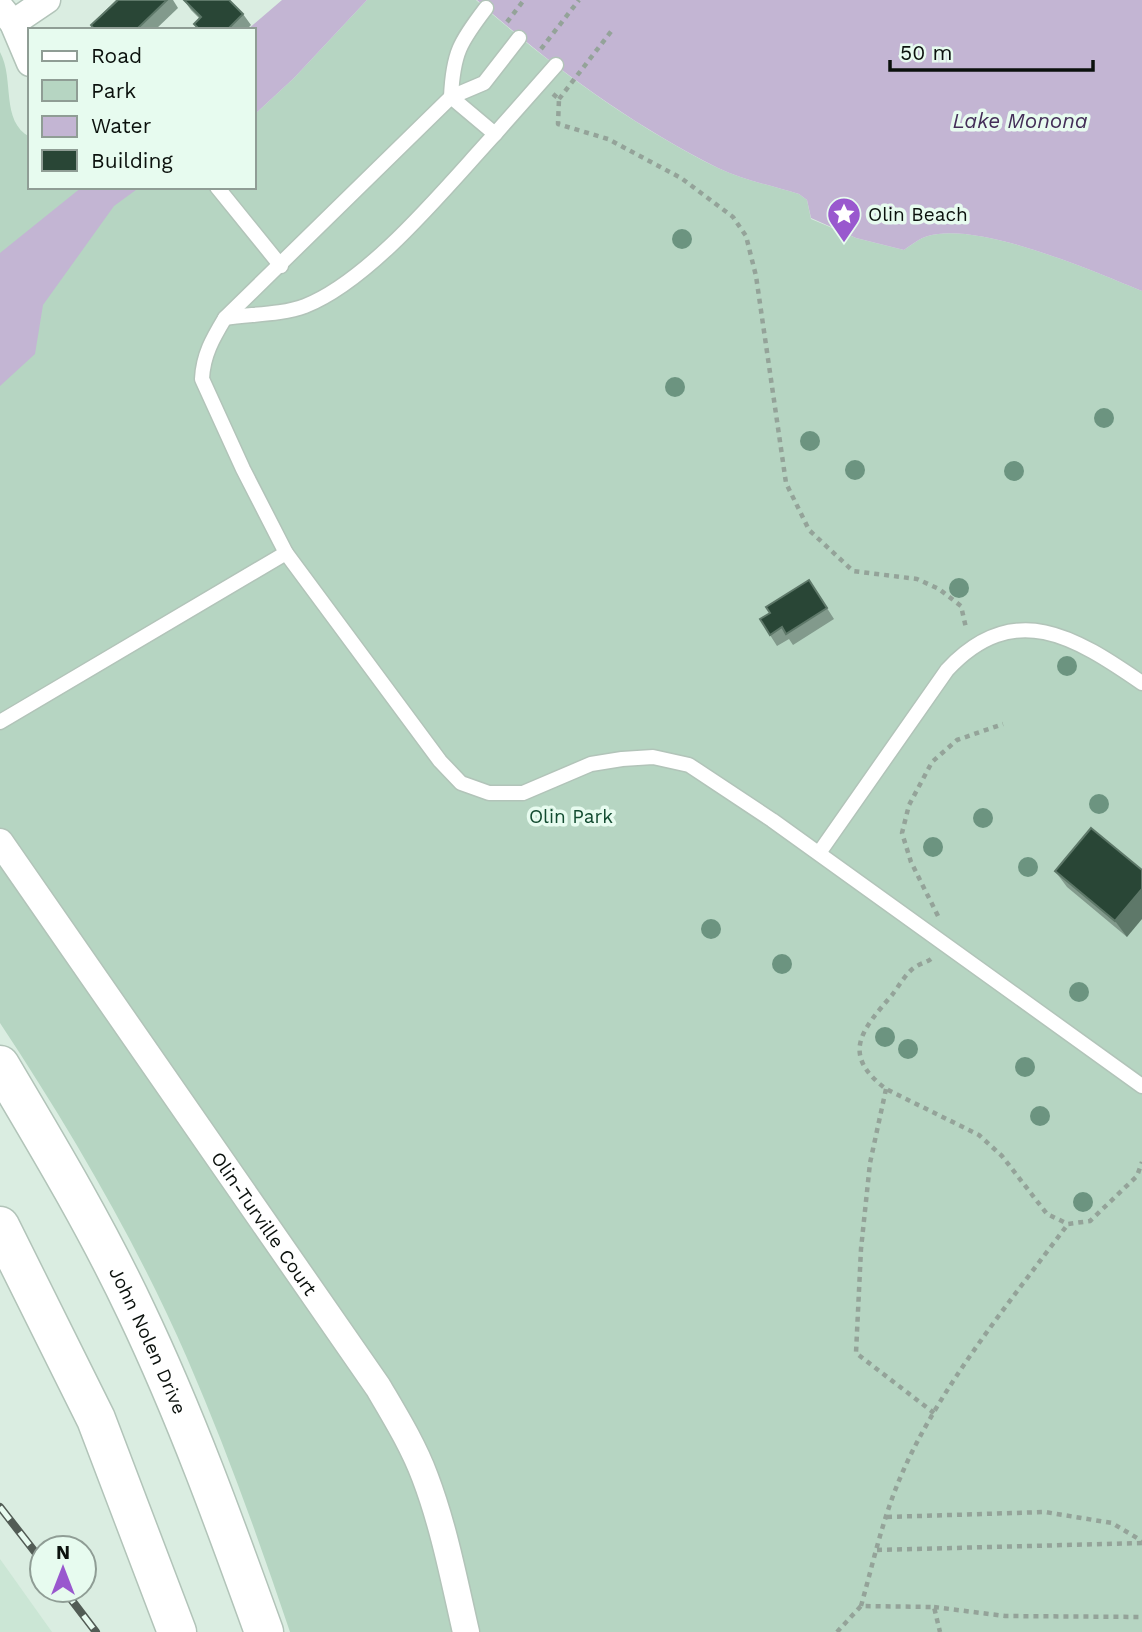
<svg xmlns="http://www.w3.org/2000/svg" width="1142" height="1632" font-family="'Work Sans',sans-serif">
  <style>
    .built { fill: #cbe6d5 }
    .green { fill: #b6d5c2 }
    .water { fill: #c3b5d3 }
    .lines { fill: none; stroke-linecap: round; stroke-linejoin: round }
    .service-casing { stroke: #b2c4b9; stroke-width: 17 }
    .minor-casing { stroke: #b2c4b9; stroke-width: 29 }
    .primary-casing { stroke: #b2c4b9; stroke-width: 41 }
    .path { stroke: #94a399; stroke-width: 4.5; stroke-dasharray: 5 5; stroke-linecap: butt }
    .service { stroke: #fff; stroke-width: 14 }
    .minor { stroke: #fff; stroke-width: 26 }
    .primary { stroke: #fff; stroke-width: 38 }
    .rail-casing { stroke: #525c55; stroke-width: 8 }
    .rail { stroke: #e7fbef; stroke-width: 5; stroke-dasharray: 16; stroke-linecap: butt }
    .tree { fill: #6c9480 }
    .wall { fill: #829a8c }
    .shaded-wall { fill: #5e7869 }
    .building { fill: #294636; stroke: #5e7869; stroke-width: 2 }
    .labels { text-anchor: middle; stroke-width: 7; stroke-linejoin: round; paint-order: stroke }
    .poi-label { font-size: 19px; fill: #0b110d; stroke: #e7fbef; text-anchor: start }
    .park-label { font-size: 19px; fill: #124b30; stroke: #e7fbef }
    .street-label { font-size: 19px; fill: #0b110d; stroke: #e7fbef }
    .water-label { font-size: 21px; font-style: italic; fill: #442e58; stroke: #e7fbef }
  </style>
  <rect width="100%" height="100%" fill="#daede1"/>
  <polygon class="built" points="0,1559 52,1632 0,1632"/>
  <path class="green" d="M367,0H476C550,65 630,124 718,168C743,180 773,186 799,194L807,200L811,219L856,238L904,250C911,245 920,238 928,236C978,221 1093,271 1142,291V1632H290C259,1540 226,1448 187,1358C136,1241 70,1129 0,1023V52C15,80 0,121 30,137V187H254V115L294,78Z"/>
  <g class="water">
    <polygon points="282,0 367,0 294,78 254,115 254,30 247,30"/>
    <path d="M477,0H1142V291C1093,271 978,221 928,236C920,238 911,245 904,250L856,238L811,218L807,200L799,194C773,186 743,180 718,168C630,124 550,65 477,0Z"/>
    <polygon points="82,187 140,187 114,206 43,305 35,354 0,386 0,253"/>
  </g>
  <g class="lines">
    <g class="service-casing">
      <g id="service">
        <path d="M451,97C453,53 460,42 486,8"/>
        <polyline points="495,134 556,65"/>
        <polyline points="217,187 281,266"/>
        <path d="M225,318C250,314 281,315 305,306C371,280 446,187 495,134L451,97"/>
        <path d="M286,553L243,469L202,379C203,355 213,338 225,318L451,97L484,83L519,38"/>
        <polyline points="0,722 286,553 440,761 461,783 489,793 523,793 591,764 622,759 653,757 689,765 772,820 1142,1086"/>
        <path d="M819,853L947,670C1014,598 1075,637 1142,683"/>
      </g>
    </g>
    <g class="minor-casing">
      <g id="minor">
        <polyline points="0,7 13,23 30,63"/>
        <polyline points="13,23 47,0"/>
        <path id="s1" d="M0,842L378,1387C395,1416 413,1445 425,1477C444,1527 454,1580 466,1632"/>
      </g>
    </g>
    <g class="primary-casing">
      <g id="primary">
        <path id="s2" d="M0,1065C48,1146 96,1226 136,1311C186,1416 225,1524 264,1632"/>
        <polyline points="0,1226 96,1419 177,1632"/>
      </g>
    </g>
    <g class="path">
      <polyline points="507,22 524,0"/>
      <polyline points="541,49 579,0"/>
      <polyline points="553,94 559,99 558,124 608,139 681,178 733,217 746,236 756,276 786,483 809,530 853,571 917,579 939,589 961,606 966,628"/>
      <polyline points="559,99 613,29"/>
      <polyline points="938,916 911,862 902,833 909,805 932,762 957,740 1003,724"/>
      <path d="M931,959C927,962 922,963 917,966C907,971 899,986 892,995C862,1030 840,1054 886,1089L979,1135L1002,1156L1047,1214L1068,1224L1090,1221L1137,1176L1142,1162"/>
      <polyline points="886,1089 870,1163 861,1249 856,1353 934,1413"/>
      <polyline points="887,1517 1045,1512 1112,1523 1142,1541"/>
      <polyline points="877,1550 1142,1543"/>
      <path d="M861,1606C872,1567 881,1526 896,1488C932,1396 1009,1303 1068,1224"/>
      <polyline points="934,1607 1005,1616 1142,1617"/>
      <polyline points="837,1632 861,1606 934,1607 940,1632"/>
    </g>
    <use href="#service" class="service"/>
    <use href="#minor" class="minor"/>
    <use href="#primary" class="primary"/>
    <g class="rail-casing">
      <g id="rail">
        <polyline points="0,1507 42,1561"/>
        <polyline points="64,1590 96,1632"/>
      </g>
    </g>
    <use href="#rail" class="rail"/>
  </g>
  <g class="tree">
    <circle cx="682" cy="239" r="10"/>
    <circle cx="675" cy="387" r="10"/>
    <circle cx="1104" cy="418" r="10"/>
    <circle cx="810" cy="441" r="10"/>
    <circle cx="855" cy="470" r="10"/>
    <circle cx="1014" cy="471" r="10"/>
    <circle cx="959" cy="588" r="10"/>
    <circle cx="1067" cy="666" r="10"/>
    <circle cx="1099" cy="804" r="10"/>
    <circle cx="983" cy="818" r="10"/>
    <circle cx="933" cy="847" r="10"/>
    <circle cx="1028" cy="867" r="10"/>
    <circle cx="711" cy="929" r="10"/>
    <circle cx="782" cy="964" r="10"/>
    <circle cx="1079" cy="992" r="10"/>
    <circle cx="885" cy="1037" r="10"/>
    <circle cx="908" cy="1049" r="10"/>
    <circle cx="1025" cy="1067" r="10"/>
    <circle cx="1040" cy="1116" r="10"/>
    <circle cx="1083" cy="1202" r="10"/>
  </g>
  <g class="wall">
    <polygon points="116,0 173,0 178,8 155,30 94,30 91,25"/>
    <polygon points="184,0 243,14 251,25 246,30 198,30 194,24 199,18 191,10"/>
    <polygon points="809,580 834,619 793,645 789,639 777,646 770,635 770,613"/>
    <polygon points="1142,870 1127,937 1067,887 1055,871"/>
  </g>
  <polygon class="shaded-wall" points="1142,889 1142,919 1127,937 1115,921"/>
  <g class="building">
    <polygon points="118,0 167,0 136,30 95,30 91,25"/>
    <polygon points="184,0 229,0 243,14 227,30 200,30 194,24 201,17"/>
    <polygon points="809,580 827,608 786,634 782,627 770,635 760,619 770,613 766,607"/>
    <polygon points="1091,828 1142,870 1142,889 1115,921 1055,871"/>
  </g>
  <defs>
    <g id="sight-pin" transform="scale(1.75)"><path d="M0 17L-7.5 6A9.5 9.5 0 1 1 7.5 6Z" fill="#9958ce" stroke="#e7fbef"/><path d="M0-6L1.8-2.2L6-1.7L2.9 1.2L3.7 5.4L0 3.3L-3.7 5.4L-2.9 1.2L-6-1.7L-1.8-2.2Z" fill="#fff"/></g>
  </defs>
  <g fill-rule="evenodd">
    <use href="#sight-pin" x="844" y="214"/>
  </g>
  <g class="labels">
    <g class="poi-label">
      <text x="868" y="221">Olin Beach</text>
    </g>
    <g class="park-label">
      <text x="571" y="823">Olin Park</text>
    </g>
    <g class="street-label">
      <text dy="7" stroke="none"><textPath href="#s1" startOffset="464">Olin-Turville Court</textPath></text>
      <text dy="7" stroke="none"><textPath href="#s2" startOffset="313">John Nolen Drive</textPath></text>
    </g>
    <g class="water-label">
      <text x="1020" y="128">Lake Monona</text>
    </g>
  </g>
  <rect x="28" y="28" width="228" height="161" fill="#e7fbef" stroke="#8f9d95" stroke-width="2"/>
  <rect x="42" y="51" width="35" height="10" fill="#ffffff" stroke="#8f9d95" stroke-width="2"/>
  <text x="91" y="63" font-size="21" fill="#0b110d">Road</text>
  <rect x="42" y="80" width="35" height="21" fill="#b6d5c2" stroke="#8f9d95" stroke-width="2"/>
  <text x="91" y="98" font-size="21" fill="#0b110d">Park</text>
  <rect x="42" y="116" width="35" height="21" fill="#c3b5d3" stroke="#8f9d95" stroke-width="2"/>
  <text x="91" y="133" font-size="21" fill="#0b110d">Water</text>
  <rect x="42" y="150" width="35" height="21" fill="#294636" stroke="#8f9d95" stroke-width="2"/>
  <text x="91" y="168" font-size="21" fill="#0b110d">Building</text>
  <g transform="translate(63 1569)"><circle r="33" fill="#e7fbef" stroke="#8f9d95" stroke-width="2"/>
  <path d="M0-5L12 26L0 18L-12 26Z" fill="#9958ce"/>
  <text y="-10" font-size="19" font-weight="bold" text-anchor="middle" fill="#0b110d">N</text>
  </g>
  <path d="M890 60v10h203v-10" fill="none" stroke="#0b110d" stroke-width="3.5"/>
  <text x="900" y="60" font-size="21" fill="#0b110d" stroke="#e7fbef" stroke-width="5" paint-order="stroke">50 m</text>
</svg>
